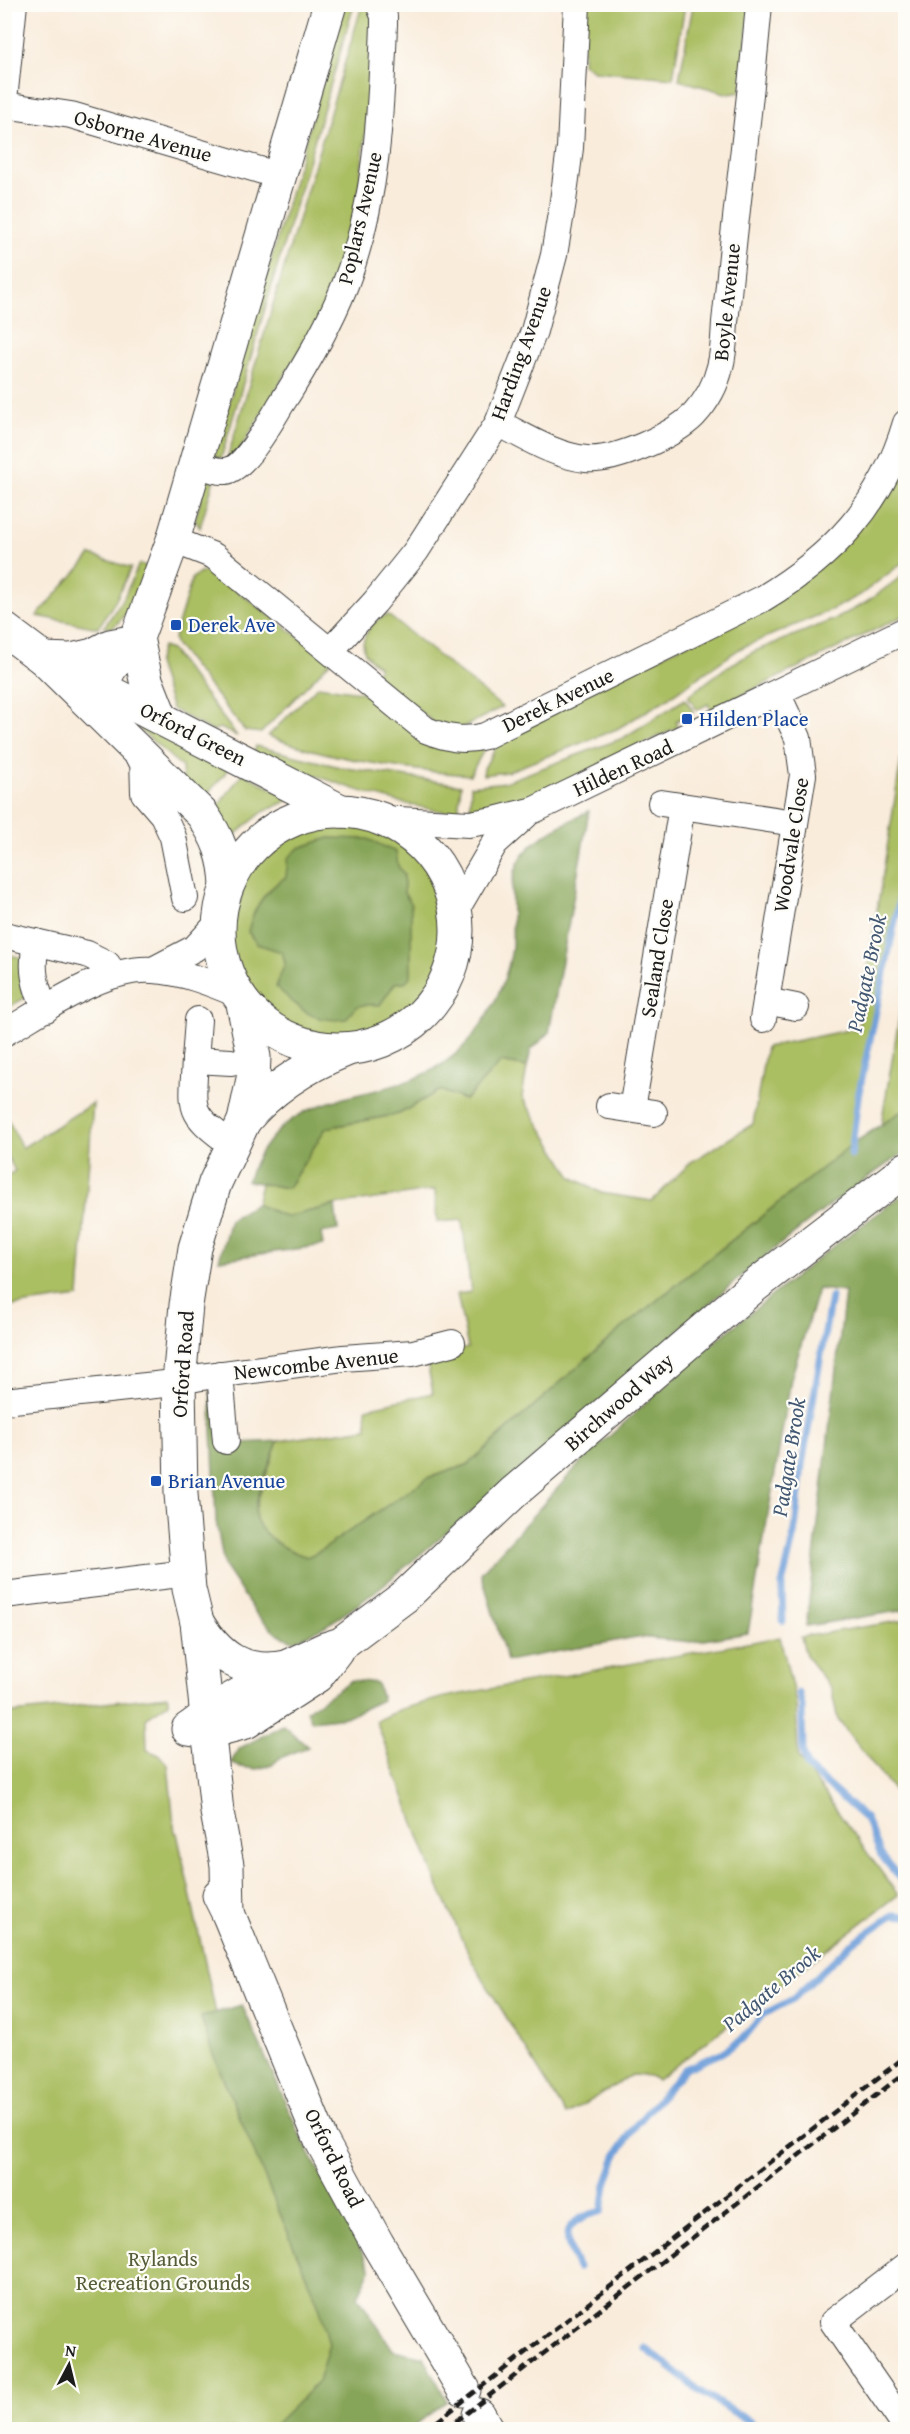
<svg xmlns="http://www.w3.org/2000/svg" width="910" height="2434" font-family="'Gentium Book Plus',serif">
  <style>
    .green { fill: #aabe62; stroke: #636d3f; stroke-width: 1.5 }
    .forest { fill: #87a558; stroke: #52603a; stroke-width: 1.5 }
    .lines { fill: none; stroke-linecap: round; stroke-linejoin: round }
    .stream { stroke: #71a0da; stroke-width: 7 }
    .minor-casing { stroke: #3d3b39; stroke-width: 28 }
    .tertiary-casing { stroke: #3d3b39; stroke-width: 35 }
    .primary-casing { stroke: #3d3b39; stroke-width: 35 }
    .minor { stroke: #fff; stroke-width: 26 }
    .tertiary { stroke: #fff; stroke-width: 33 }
    .primary { stroke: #fff; stroke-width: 33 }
    .rail { stroke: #1c1c1c; stroke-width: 4.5; stroke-dasharray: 9 4.5; stroke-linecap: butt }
    .transit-dot { fill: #1a4fb4; stroke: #fdfcf7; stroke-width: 2 }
    .labels { text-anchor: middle; stroke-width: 4.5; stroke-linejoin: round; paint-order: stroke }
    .street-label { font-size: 21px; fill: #1c1c1c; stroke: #fdfcf7 }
    .transit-label { font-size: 21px; fill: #164399; stroke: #fdfcf7; text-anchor: start }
    .park-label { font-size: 21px; fill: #555d38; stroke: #fdfcf7 }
    .water-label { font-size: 22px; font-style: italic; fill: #425771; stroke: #fdfcf7 }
  </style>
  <rect width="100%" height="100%" fill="#fdfcf7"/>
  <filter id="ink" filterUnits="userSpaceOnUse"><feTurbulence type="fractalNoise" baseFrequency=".0167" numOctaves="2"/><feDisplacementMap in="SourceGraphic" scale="12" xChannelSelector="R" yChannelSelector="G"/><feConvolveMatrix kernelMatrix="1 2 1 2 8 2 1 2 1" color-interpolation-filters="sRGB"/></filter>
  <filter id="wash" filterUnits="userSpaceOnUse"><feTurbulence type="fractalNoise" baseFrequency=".008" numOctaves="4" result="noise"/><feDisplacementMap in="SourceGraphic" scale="24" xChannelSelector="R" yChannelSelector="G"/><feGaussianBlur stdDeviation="1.35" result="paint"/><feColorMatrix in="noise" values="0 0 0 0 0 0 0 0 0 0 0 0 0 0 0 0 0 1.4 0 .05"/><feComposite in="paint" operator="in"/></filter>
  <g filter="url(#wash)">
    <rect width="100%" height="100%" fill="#f9ecdb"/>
    <g class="green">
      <polygon points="345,5 354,5 221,459 214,455"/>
      <polygon points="362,5 369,6 376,37 357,211 328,304 237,454 227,459"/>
      <polygon points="584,5 685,5 673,78 594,71 583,64"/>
      <polygon points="693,5 750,5 741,92 729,94 679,80"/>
      <polygon points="905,448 905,561 860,595 833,609 741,648 665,700 617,729 507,772 483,775 484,768 498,744 495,738 773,601"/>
      <polygon points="214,479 200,528 195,520 206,480"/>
      <polygon points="91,555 131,568 116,600 98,628 37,616"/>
      <path d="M139,564L151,568C140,589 131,613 112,628L104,627L123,599Z"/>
      <polygon points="202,572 213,573 331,661 261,733 245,731 175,644 174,638 192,578"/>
      <polygon points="905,574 905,615 899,618 711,710 708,704 697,710 688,696 727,667 755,651 835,619 865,603"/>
      <path d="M388,615L502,707L458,730L436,724L375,675L379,667C374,663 368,658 365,653C358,638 374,618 388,615Z"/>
      <polygon points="162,647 171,650 237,736 220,728 212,731 172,709 157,664"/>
      <path d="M318,686L360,692L479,743L484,750L470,775C407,771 327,758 268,736Z"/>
      <polygon points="685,699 694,712 676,721 678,727 529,799 472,814 470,804 471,786 505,782 623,738"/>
      <polygon points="145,723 229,766 224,775 203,799 183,779 182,767 140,730"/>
      <path d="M905,736V869L858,1097L852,1144L615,1334L467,1465L428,1478L320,1551L307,1557C289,1551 256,1535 255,1513C255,1504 274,1454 278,1441L367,1428L366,1408L433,1393L426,1357L468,1348L457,1294L471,1292L462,1220L437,1222L435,1190L335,1205L286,1217L256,1204L261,1184L288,1188L326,1128L399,1114L440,1090L465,1100L501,1062L527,1067L522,1097L572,1177L601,1193L652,1201L691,1162L753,1124L766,1047L858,1028Z"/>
      <path d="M256,746L340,767L461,785L459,804L460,814C389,805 321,778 254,752Z"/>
      <polygon points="243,773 291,799 263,812 232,837 214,811"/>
      <circle cx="339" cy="932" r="108"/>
      <polygon points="5,954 24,958 22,982 27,997 5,1009"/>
      <polygon points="905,984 905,1109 881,1125"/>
      <polygon points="93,1103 79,1297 5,1307 5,1177 15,1171 5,1152 5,1113 22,1148"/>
      <polygon points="905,1620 906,1620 905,1805 838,1720 831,1688 806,1656 801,1637"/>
      <polygon points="780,1637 796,1703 798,1757 898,1895 657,2080 649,2076 632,2075 566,2115 473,1963 433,1874 376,1721 401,1709 445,1697"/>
      <polygon points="168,1696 168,1703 146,1718 147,1750 159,1755 168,1765 174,1824 175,1833 177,1833 217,2018 361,2322 294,2429 5,2429 4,1714"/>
    </g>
    <g class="forest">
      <path d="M589,811L549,1033L531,1050L527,1067L501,1062L465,1100L440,1090L399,1114L326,1128L288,1188L247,1181C288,1067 395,1118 464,1046C487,1021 505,987 511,954C517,920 501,876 528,849C544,832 569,822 589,811Z"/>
      <path d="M329,838L368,839L396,852L398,866L404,874V893L411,903V976L405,982L395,983L380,1005C361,1004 357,1003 346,1019C309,1023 302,1009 276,987L285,963L282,952L257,944L248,932C253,907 265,890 286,877L288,858L299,848Z"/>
      <path d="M905,1109V1152C740,1261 602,1407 448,1531C407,1565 342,1625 293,1641L279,1635L257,1615L224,1566L216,1521L210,1382L221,1444L278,1441C273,1456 254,1500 255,1513C257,1536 289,1551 307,1557L320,1551L428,1478L467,1465L615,1334L852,1144Z"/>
      <polygon points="905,1193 905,1610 806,1626 845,1292 818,1289 791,1379 748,1633 692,1642 637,1637 507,1661 481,1573 582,1461 707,1348 822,1255"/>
      <polygon points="256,1204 286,1217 335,1205 338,1230 321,1233 323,1245 219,1260 230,1219"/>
      <polygon points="352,1680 377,1683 382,1700 346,1717 312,1721 306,1711"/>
      <polygon points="283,1725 308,1747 280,1758 272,1765 257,1769 241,1767 231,1762 240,1748"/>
      <polygon points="242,2005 302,2139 371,2269 358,2296 393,2350 424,2357 447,2401 410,2429 270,2429 318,2382 329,2344 320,2309 212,2052 201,2017"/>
    </g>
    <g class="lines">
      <g class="stream">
        <polyline points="851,1155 858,1097 906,869"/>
        <polyline points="783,1621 782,1585 795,1531 802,1465 831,1297"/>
        <polyline points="799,1693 802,1705 803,1753 807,1767 866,1819 881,1855 906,1886"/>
        <path d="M578,2268C561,2233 562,2221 602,2211L606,2185L616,2156L636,2125L685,2069L721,2053L743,2039L762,2015L793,1999L850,1945L893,1915L906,1916"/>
        <polyline points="645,2348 705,2395 751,2422 758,2430"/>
      </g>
    </g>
  </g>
  <g filter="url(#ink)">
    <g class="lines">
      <g class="minor-casing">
        <g id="minor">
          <polyline points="4,100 14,4"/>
          <polyline points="4,105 71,115 280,176"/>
          <path d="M498,423C526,437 555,456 586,459C615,462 674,435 694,415C706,402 716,384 720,367C724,353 724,337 725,322C729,287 732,252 736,218C744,146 753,76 759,4"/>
          <path d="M195,463C204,466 216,472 226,471C244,469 271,421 280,406C305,367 328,328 345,285C377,203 381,112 384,24V16L379,4"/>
          <path d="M173,540L214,556L426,730C446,738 464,742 485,736L762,599C833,556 882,505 906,423"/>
          <polyline points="331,650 375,602 416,551 498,423 534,331 554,255 563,201 570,148 577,4"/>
          <polyline points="143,757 144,793 163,815 173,837 185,898"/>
          <polyline points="661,803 795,823"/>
          <polyline points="381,819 469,824 494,820 534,810 906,630"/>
          <polyline points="456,910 495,843 526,815"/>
          <polyline points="4,935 87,954 107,964 115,975"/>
          <path d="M36,942C31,968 34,986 46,1009"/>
          <polyline points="153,970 195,948 219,922"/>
          <polyline points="766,1001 803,775 798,738 777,693"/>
          <polyline points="763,1019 766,1001 796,1007"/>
          <polyline points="198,1020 195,1060 231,1062"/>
          <path d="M4,1033C46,1009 103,967 152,970C181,971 211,983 237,994"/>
          <path d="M195,1060C192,1113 188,1112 232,1145"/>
          <polyline points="609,1106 654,1113"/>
          <polyline points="632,1109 682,806"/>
          <polyline points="220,1374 226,1441"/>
          <polyline points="4,1401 165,1384 201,1377 343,1358 413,1353 452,1343"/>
          <polyline points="4,1595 188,1573"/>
          <polyline points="906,2266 833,2322 906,2428"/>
        </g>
      </g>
      <g class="tertiary-casing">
        <g id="tertiary">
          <polyline points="44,659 71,660 93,655 110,646 131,642"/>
          <path d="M104,715C101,708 99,700 100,692C103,675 123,647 137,638"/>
          <polyline points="161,718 146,680 137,638 173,540 330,4"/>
        </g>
      </g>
      <g class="primary-casing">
        <g id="primary">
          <path d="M4,629L44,659L202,814C218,837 226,857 227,886"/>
          <polyline points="70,672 341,811"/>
          <circle cx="338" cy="930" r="119"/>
          <path d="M244,1121C271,1088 306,1066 346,1050"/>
          <path d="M197,1622C219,1658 243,1675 286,1667"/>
          <polyline points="191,1727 218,1707 288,1666 325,1649 341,1644 404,1597 514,1492 752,1288 906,1169"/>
          <polyline points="188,1729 208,1732 246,1722 317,1676 336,1651"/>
          <polyline points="219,1895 228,1913 321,2140 377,2243 464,2390"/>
          <polyline points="228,1913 227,1865 217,1812 197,1622 189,1589 181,1494 179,1382 186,1305 195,1248 215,1183 244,1121 253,1079 254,1057 243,1004"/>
          <polyline points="479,2415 487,2430"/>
        </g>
      </g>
      <use href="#minor" class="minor"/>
      <use href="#tertiary" class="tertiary"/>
      <use href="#primary" class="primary"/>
      <g class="rail">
        <polyline points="426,2430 906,2056"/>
        <polyline points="445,2430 906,2072"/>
      </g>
    </g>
  </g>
  <g class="transit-dot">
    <rect x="170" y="619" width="12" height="12" rx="3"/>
    <rect x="681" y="713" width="12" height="12" rx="3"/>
    <rect x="150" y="1475" width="12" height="12" rx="3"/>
  </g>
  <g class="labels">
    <g class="street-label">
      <text transform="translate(143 136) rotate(16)" y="7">Osborne Avenue</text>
      <text transform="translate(360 218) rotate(-77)" y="7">Poplars Avenue</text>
      <text transform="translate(727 302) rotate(-84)" y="7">Boyle Avenue</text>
      <text transform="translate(521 353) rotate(-70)" y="7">Harding Avenue</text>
      <text transform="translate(558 700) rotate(-26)" y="7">Derek Avenue</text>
      <text transform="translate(193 734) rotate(27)" y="7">Orford Green</text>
      <text transform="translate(623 768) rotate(-25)" y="7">Hilden Road</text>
      <text transform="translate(791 845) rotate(-81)" y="7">Woodvale Close</text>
      <text transform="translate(657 958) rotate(-81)" y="7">Sealand Close</text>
      <text transform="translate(183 1364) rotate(-86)" y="7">Orford Road</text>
      <text transform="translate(316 1364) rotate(-6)" y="7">Newcombe Avenue</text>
      <text transform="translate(619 1402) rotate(-41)" y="7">Birchwood Way</text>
      <text transform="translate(334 2158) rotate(64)" y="7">Orford Road</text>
    </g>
    <g class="transit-label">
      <text x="188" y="632">Derek Ave</text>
      <text x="699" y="726">Hilden Place</text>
      <text x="168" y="1488">Brian Avenue</text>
    </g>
    <g class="park-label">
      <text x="163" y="2266">Rylands<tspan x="163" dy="24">Recreation Grounds</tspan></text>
    </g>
    <g class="water-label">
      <text transform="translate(866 973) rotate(-78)" y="8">Padgate Brook</text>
      <text transform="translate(788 1457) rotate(-81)" y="8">Padgate Brook</text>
      <text transform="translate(771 1988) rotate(-40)" y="8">Padgate Brook</text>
    </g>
  </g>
  <rect width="910" height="2434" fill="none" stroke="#fdfcf7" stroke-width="24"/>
  <g transform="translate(69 2365) rotate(7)" stroke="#fdfcf7" stroke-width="4.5" paint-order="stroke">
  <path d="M0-4.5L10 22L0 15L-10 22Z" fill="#1c1c1c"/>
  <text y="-9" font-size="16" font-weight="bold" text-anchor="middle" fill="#1c1c1c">N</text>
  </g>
</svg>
